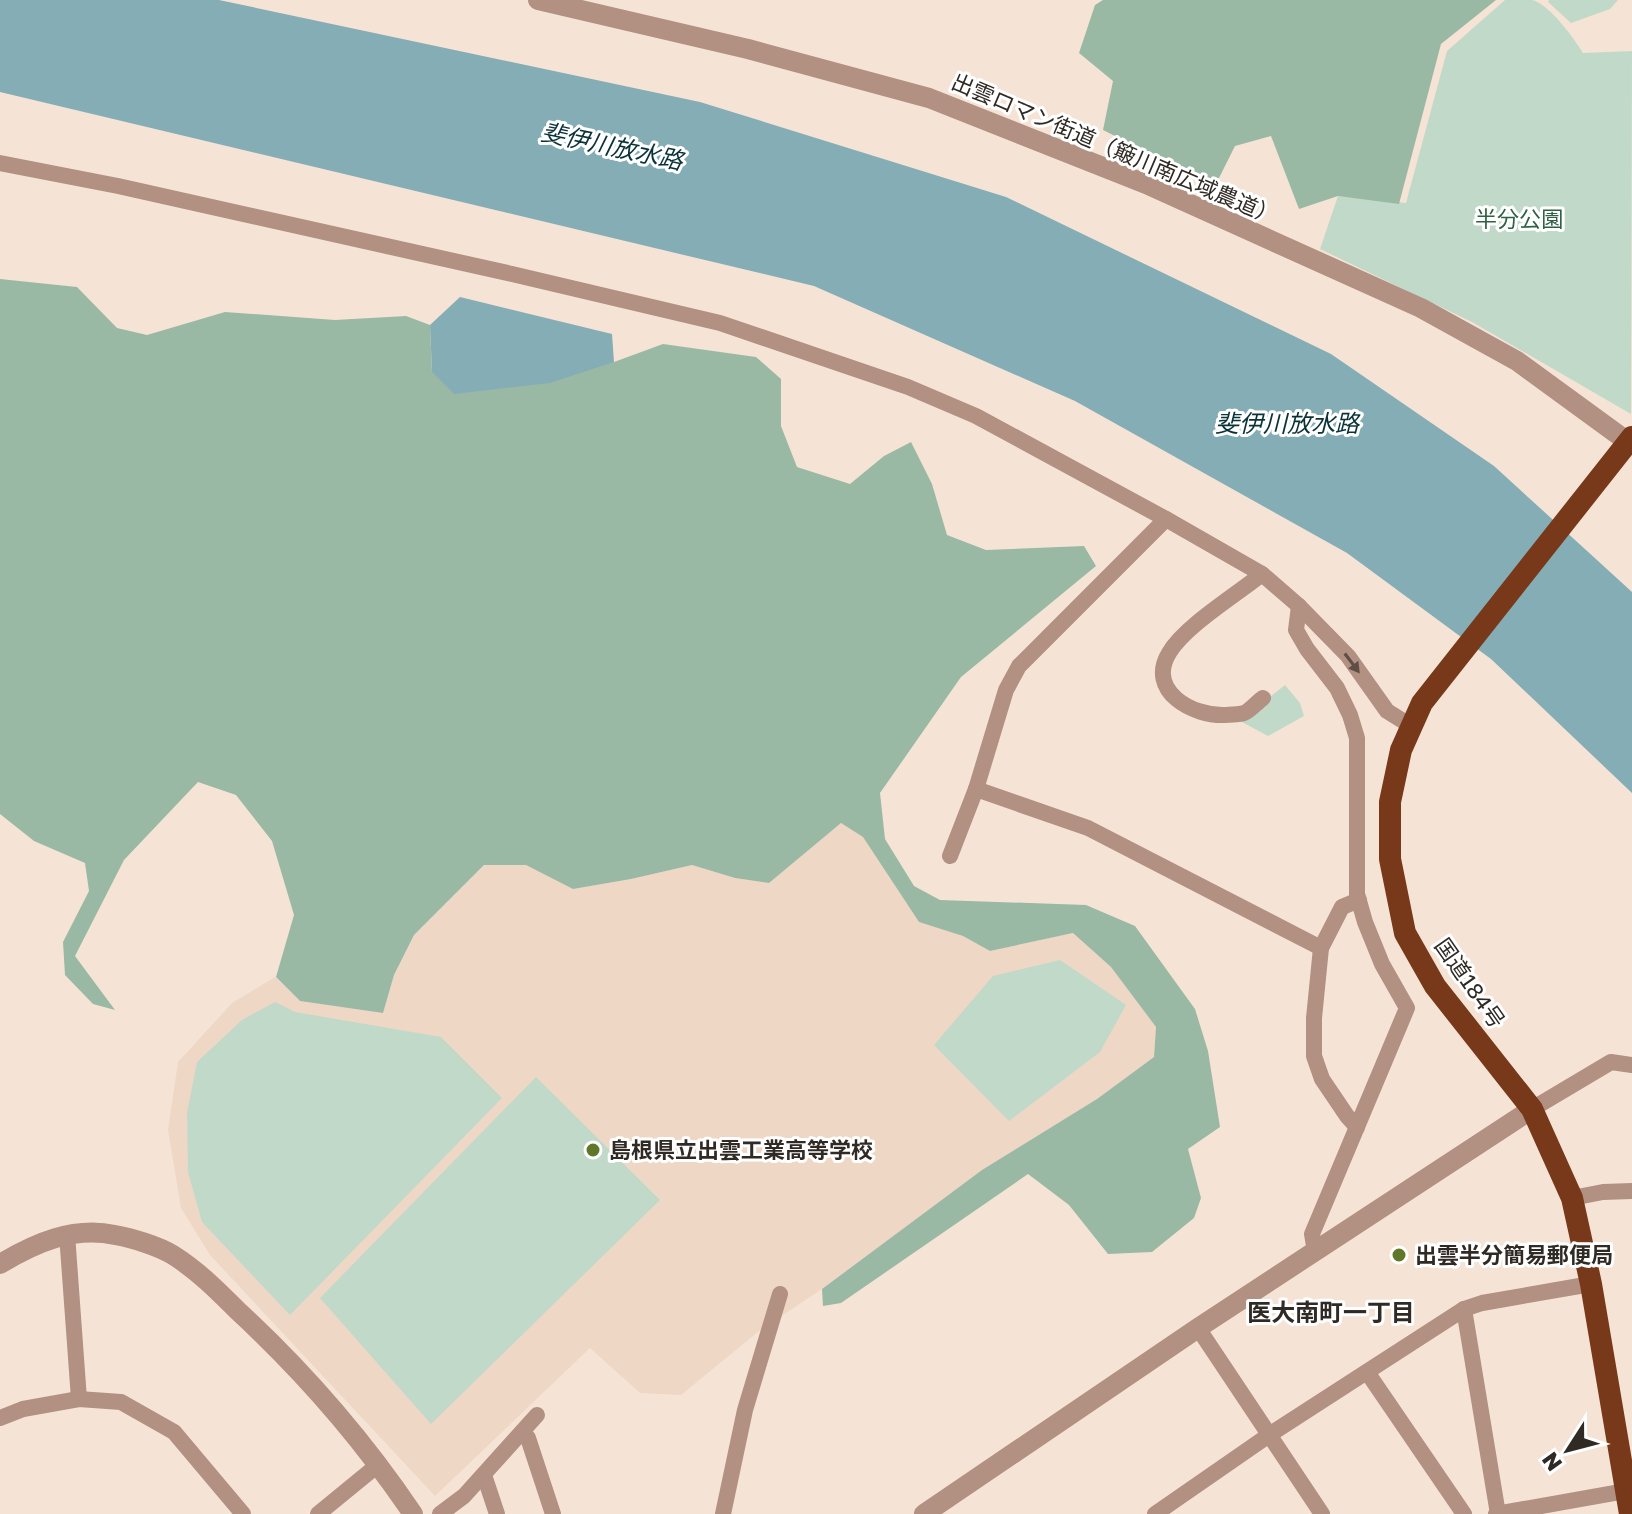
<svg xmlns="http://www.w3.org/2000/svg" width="1632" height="1514" font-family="'Golos Text','Noto Sans JP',sans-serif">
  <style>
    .built { fill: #eed7c4 }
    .green { fill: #c1d9c9 }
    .forest { fill: #9ab9a4 }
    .water { fill: #85adb5 }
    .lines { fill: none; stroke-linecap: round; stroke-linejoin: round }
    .minor { stroke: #b29082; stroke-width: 16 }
    .tertiary { stroke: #b29082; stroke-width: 20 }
    .trunk { stroke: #78381a; stroke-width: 22 }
    .oneway { fill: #5e4e46 }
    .poi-dot { fill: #617728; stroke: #fff; stroke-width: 3 }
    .labels { text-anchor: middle; stroke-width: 6; stroke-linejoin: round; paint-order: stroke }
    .street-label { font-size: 22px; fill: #302a25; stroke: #fff }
    .park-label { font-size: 22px; fill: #2f6244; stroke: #fff }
    .poi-label { font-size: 22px; font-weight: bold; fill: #302a25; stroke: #fff; text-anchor: start }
    .water-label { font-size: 24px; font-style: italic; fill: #0a3239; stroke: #fff }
    .neighbourhood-label { font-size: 24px; font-weight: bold; fill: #302a25; stroke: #fff }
  </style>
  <rect width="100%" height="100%" fill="#f5e4d5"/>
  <polygon class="built" points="841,823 863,837 919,922 963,936 990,951 1073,933 1111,967 1156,1027 1154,1057 1097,1099 982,1170 822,1289 759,1331 681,1395 640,1393 590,1348 435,1496 210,1255 181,1208 168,1130 178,1062 232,1003 275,977 300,1001 383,1013 394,975 414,935 484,865 526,865 573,889 631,879 692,865 735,878 769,883"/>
  <g class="green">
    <path d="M1505,0C1514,0 1524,0 1532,0C1549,4 1574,38 1583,53L1632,51L1631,414L1472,322L1320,249L1338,196L1406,203L1447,51Z"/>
    <polygon points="1549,0 1618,0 1610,9 1571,23 1548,2"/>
    <polygon points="1285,685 1300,703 1304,716 1268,736 1240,721"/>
    <polygon points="1060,960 1126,1005 1100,1052 1009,1121 934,1045 993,976"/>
    <polygon points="275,1002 295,1012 441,1037 502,1098 290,1315 202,1222 188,1172 187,1113 197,1062 242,1020"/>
    <polygon points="536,1077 660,1200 431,1424 320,1298"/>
  </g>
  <g class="forest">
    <polygon points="1103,0 1496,0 1441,44 1399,204 1338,196 1299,209 1271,136 1235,146 1215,186 1103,130 1113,81 1079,53 1095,5"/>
    <polygon points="0,279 77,287 117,328 147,335 225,312 335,320 406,316 430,325 432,372 614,362 663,344 756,357 781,379 781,426 797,467 850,484 884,456 911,442 932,484 947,535 986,550 1084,546 1096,566 961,677 880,793 885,839 914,886 940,900 1086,905 1135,926 1195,1009 1208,1051 1220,1127 1188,1149 1201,1198 1194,1218 1152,1252 1108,1254 1069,1205 1028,1174 841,1303 823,1306 822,1289 982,1170 1097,1099 1154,1057 1156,1027 1111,967 1073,933 990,951 963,936 919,922 863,837 841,823 769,883 735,878 692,865 631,879 573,889 526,865 484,865 414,935 394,975 383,1013 300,1001 276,977 294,915 272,841 236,795 198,782 124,860 75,956 115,1010 93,1004 65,975 63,942 89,891 85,863 34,841 0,814"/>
  </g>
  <g class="water">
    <polygon points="0,0 219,0 700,102 1006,197 1331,354 1494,466 1632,592 1632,793 1491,659 1347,553 1075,401 814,286 0,92"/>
    <polygon points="460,297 612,334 614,362 550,383 454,394 432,372 430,325"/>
  </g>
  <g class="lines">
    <g class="minor">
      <polyline points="0,163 118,186 512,274 720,323 908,387 976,416 1166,519 1262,574 1299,606 1348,656 1387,711 1411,726"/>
      <path d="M1262,574C1236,595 1185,626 1169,653C1146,691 1193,717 1226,715C1231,714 1239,715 1244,713C1250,711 1257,702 1263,698"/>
      <polyline points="1299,606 1296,630 1307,649 1337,688 1350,715 1357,738 1357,894 1365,922 1382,964 1407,1008 1312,1234 1315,1252"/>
      <polyline points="976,789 1088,828 1321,948"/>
      <polyline points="950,856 976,789 1006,690 1019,666 1166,519"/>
      <polyline points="1532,1109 1611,1062 1632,1065"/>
      <polyline points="1357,1127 1347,1116 1322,1079 1314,1056 1314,1018 1321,948 1342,907 1359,900"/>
      <polyline points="1572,1198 1603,1192 1632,1191"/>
      <polyline points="67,1234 79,1399"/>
      <polyline points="1464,1309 1498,1514"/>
      <polyline points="1198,1328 1322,1514"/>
      <polyline points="1367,1372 1464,1514"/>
      <polyline points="0,1418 23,1409 79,1399 121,1402 174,1432 243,1514"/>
      <polyline points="522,1432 528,1438 553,1514"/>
      <polyline points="484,1475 497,1514"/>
      <polyline points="318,1514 379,1464"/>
      <polyline points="440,1514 464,1496 537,1415"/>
      <polyline points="723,1514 745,1410 780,1294"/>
      <polyline points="1155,1514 1269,1435 1464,1309 1482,1303 1591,1284"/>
      <polyline points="1496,1514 1632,1490"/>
    </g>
    <g class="tertiary">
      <polyline points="538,0 748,49 929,98 1146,184 1421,308 1517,361 1632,445"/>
      <path d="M0,1264C35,1243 73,1226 115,1235C132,1238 158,1246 173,1255C197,1270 218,1291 238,1311C303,1371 363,1440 413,1514"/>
      <polyline points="924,1514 1198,1328 1532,1109"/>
    </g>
    <polyline class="trunk" points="1630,1514 1591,1284 1572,1198 1532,1109 1435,986 1405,933 1390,859 1390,802 1401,750 1422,703 1632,437"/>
  </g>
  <defs><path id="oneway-solid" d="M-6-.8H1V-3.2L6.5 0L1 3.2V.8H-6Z" transform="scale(2)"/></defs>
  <use class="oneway" href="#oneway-solid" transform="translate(1352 663) rotate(53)"/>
  <g class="poi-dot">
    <circle cx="593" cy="1150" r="8"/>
    <circle cx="1399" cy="1255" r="8"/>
  </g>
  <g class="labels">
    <g class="street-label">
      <text transform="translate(1115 149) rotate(23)" y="8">出雲ロマン街道（簸川南広域農道）</text>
      <text transform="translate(1470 983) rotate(55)" y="8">国道184号</text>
    </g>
    <g class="park-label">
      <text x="1519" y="227">半分公園</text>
    </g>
    <g class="poi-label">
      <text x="609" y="1158">島根県立出雲工業高等学校</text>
      <text x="1415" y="1263">出雲半分簡易郵便局</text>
    </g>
    <g class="water-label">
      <text transform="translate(612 147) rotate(12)" y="8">斐伊川放水路</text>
      <text x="1287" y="432">斐伊川放水路</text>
    </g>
    <g class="neighbourhood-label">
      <text x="1331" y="1321">医大南町一丁目</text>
    </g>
  </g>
  <g transform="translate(1568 1450) rotate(234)" stroke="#ffffff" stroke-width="6" paint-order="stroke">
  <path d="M0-6L14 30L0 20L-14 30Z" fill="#302a25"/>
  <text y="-12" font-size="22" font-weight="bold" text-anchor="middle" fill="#302a25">N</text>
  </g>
</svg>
